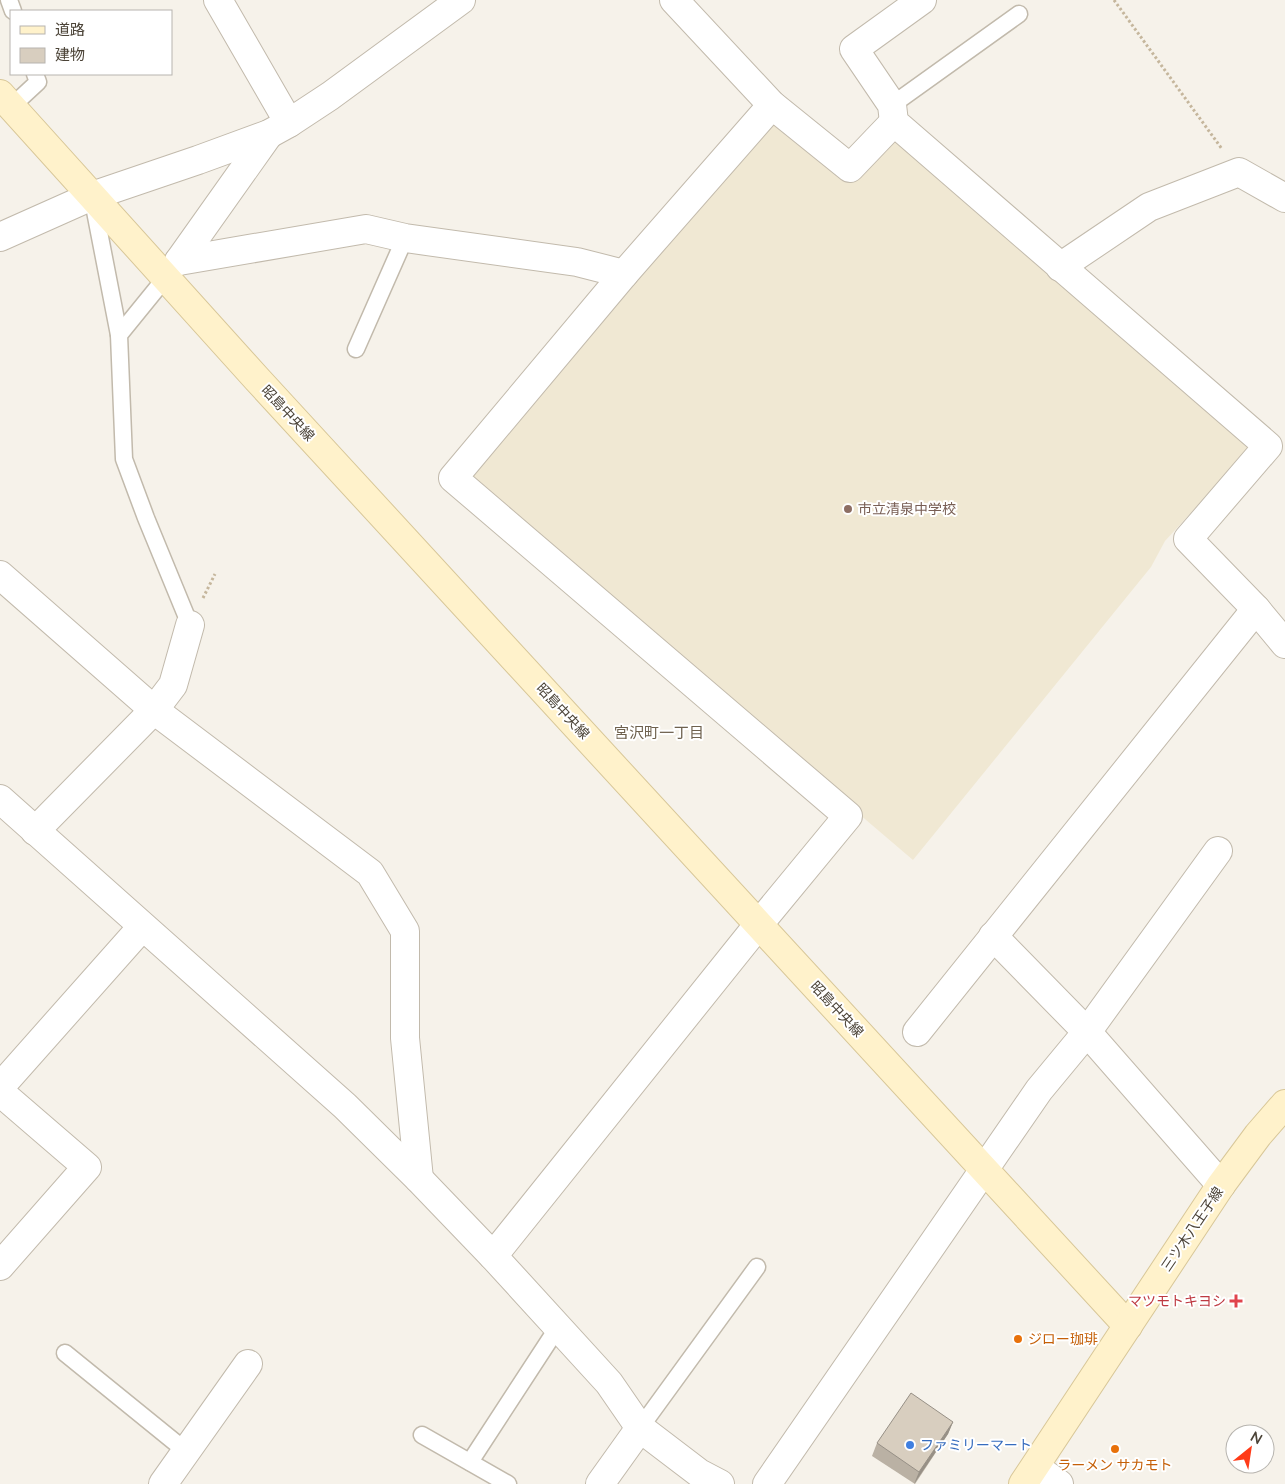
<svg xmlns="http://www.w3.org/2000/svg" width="1285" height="1484" font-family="Lato,'Noto Sans JP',sans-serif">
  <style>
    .education { fill: #f0e8d3 }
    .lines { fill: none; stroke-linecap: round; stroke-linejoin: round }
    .lane-casing { stroke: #c2baac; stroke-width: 19 }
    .street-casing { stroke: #c2baac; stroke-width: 30 }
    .secondary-casing { stroke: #d8c798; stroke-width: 30 }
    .path { stroke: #c5b69c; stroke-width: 3; stroke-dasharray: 2.5 2.5; stroke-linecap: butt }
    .lane { stroke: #fff; stroke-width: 16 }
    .street { stroke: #fff; stroke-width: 28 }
    .secondary { stroke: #fff2cb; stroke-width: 28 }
    .wall { fill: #bab1a4 }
    .shaded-wall { fill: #979086 }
    .building { fill: #d8cebf; stroke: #979086 }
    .education-dot { fill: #8d6e63; stroke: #fff; stroke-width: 2 }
    .health-dot { fill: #e0444e; stroke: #fff; stroke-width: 2 }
    .food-dot { fill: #e8710a; stroke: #fff; stroke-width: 2 }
    .shop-dot { fill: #3f7fe0; stroke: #fff; stroke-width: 2 }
    .labels { text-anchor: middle; stroke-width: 4; stroke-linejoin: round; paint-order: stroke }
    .street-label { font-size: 14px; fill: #4b4337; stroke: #fff }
    .education-label { font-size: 14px; fill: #785e54; stroke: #fff; text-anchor: start }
    .health-label { font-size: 14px; fill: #be3a42; stroke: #fff; text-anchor: end }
    .food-label { font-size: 14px; fill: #c56008; stroke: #fff; text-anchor: start }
    .shop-label { font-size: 14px; fill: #366cbe; stroke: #fff; text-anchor: start }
    .neighbourhood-label { font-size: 15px; fill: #6e614e; stroke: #fff }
  </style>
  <rect width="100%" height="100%" fill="#f6f2ea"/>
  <polygon class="education" points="771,119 849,181 892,132 1254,444 1165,541 1151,567 913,860 465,478"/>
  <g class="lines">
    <g class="lane-casing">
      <g id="lane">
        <polyline points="9,0 13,11"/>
        <polyline points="892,105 1019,14"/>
        <polyline points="11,107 38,82 35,74"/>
        <polyline points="93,201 119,335"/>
        <polyline points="171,271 119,335 124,459 146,518 190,625"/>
        <polyline points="356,349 405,238"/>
        <polyline points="65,1353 187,1452"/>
        <polyline points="640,1428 757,1267"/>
        <polyline points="422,1435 508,1484"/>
        <polyline points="470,1462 558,1327"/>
      </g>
    </g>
    <g class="street-casing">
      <g id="street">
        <polyline points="218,0 289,123"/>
        <polyline points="674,0 772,105 850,168 894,122"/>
        <polyline points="922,0 854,49 892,105 894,122 1268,446 1188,539 1256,609 1285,644"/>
        <polyline points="0,237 92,196 198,160 269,134 289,123 330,96 461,0"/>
        <polyline points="179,261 366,229 405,238 577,262 624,274"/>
        <polyline points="179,261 269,134"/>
        <polyline points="1060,267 1149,207 1239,172 1285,198"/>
        <polyline points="0,575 154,710 370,873 405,931 405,1038 419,1179"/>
        <polyline points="0,799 345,1106 419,1179 493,1256 609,1383 640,1428 699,1473 720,1484"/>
        <polyline points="35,831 154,710 173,685 190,625"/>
        <polyline points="993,936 1087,1032 1221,1185"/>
        <polyline points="917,1032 1256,609"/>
        <polyline points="0,1087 142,927"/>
        <polyline points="0,1092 87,1167 0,1266"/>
        <polyline points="493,1256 759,924 848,816 453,478 624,274 772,105"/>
        <polyline points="1035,1467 1059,1484"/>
        <polyline points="163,1484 248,1364"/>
        <polyline points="600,1484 640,1428"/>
        <polyline points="767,1484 1039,1090 1087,1032 1218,851"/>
      </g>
    </g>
    <g class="secondary-casing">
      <g id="secondary">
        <polyline points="0,94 257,379 1128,1326"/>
        <polyline points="1023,1484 1221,1185 1258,1135 1285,1104"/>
      </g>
    </g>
    <g class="path">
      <polyline points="1114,0 1222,149"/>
      <polyline points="203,598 215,574"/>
    </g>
    <use href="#lane" class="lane"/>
    <use href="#street" class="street"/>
    <use href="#secondary" class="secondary"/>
  </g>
  <polygon class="wall" points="953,1422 948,1434 915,1484 872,1456 877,1443"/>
  <polygon class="shaded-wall" points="953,1422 948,1434 914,1484 919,1472"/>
  <polygon class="building" points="911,1393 953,1422 919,1472 877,1443"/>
  <circle class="education-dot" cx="848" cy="509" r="5"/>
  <path class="health-dot" d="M1233.5 1293.5h5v5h5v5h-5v5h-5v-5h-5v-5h5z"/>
  <g class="food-dot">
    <circle cx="1018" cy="1339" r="5"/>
    <circle cx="1115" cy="1449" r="5"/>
  </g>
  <circle class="shop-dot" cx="910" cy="1445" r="5"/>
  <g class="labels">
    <g class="street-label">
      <text transform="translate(288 413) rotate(47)" y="5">昭島中央線</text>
      <text transform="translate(563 711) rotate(47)" y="5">昭島中央線</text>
      <text transform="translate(837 1009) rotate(47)" y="5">昭島中央線</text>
      <text transform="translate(1192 1229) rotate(-56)" y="5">三ツ木八王子線</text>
    </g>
    <g class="education-label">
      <text x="858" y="514">市立清泉中学校</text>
    </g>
    <g class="health-label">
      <text x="1226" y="1306">マツモトキヨシ</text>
    </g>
    <g class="food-label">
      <text x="1028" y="1344">ジロー珈琲</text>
      <text x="1115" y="1470" text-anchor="middle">ラーメン サカモト</text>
    </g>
    <g class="shop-label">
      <text x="920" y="1450">ファミリーマート</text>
    </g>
    <g class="neighbourhood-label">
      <text x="659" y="738">宮沢町一丁目</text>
    </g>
  </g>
  <rect x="10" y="10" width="162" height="65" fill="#ffffff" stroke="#b7b4af"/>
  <rect x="20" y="26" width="25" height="8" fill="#fff2cb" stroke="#b7b4af"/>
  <text x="55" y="35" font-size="15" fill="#4b4337">道路</text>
  <rect x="20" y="48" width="25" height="15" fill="#d8cebf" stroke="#b7b4af"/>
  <text x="55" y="60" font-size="15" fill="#4b4337">建物</text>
  <g transform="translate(1250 1449) rotate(30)"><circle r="24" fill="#ffffff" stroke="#b7b4af"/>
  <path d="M0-4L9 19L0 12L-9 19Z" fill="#ff3b18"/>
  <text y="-8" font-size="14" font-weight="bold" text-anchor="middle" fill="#4b4337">N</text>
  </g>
</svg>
